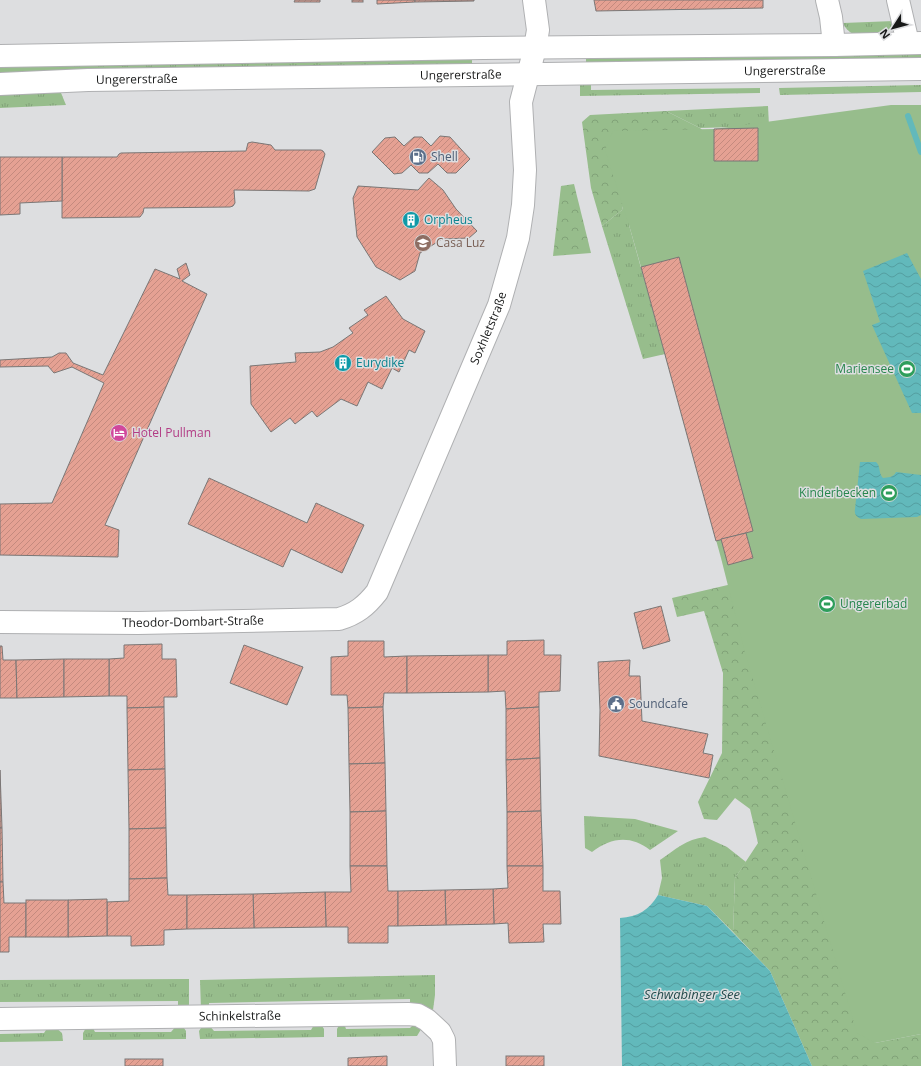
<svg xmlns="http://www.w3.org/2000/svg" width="921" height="1066" font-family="'Open Sans',sans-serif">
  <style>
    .grass { fill: url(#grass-tufts) }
    .forest { fill: url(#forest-crowns) }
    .park { fill: #97bd8c }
    .water { fill: url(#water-waves) }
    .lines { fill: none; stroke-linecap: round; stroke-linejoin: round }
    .stream { stroke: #62b9bb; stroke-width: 6 }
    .building { fill: url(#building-hatch); stroke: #7a7776 }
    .minor-casing { stroke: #afb0b2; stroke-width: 24 }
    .major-casing { stroke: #afb0b2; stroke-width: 24 }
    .minor { stroke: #fff; stroke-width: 22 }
    .major { stroke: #fff; stroke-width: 22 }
    .labels { text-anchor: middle; stroke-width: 3; stroke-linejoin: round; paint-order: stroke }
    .street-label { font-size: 12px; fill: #171818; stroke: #dddee0 }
    .service-label { font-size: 12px; fill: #4e5e75; stroke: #dddee0; text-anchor: start }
    .culture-label { font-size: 12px; fill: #0d838f; stroke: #dddee0; text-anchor: start }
    .education-label { font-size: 12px; fill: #785e54; stroke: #dddee0; text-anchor: start }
    .leisure-label { font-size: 12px; fill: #27864d; stroke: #dddee0; text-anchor: end }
    .hotel-label { font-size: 12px; fill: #b23c85; stroke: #dddee0; text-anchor: start }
    .water-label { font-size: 13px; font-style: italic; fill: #244c4d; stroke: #dddee0 }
  </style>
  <defs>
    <pattern id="grass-tufts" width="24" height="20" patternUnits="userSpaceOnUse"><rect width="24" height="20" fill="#97bd8c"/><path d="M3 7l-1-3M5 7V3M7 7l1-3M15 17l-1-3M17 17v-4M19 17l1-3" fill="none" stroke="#81a278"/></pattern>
    <pattern id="forest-crowns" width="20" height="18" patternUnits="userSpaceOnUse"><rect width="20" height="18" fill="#97bd8c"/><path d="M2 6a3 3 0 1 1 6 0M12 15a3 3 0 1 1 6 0" fill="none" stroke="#81a278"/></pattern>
    <pattern id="water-waves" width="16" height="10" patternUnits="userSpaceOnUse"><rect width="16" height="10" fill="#62b9bb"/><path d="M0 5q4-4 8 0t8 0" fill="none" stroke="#549ea0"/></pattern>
    <pattern id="building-hatch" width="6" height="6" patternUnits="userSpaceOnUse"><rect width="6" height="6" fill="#e5a193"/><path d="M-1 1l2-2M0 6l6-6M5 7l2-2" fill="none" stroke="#c48a7e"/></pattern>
  </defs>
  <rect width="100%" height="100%" fill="#dddee0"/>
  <g class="grass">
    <path d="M894,21L891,27L886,33L853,34C848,31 845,28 843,23Z"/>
    <polygon points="921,53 921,59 586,64 586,58"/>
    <polygon points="472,59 472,65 0,74 0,65"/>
    <polygon points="580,83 591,83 591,90 760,88 760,93 580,96"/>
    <polygon points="921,85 921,92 780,95 779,88"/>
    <polygon points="58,89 61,93 66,105 0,108 0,93"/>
    <polygon points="768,106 769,126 700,128 666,111"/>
    <polygon points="632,172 629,225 665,354 643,359 602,226 622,210"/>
    <path d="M584,816L635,819L678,831L650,850C631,835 611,837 592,852L585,848Z"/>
    <path d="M705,837L727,847L746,862L735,878L733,932L707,906L658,895L662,878L660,860C675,850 686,839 705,837Z"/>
    <polygon points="435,975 435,995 433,1010 421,1006 410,1006 410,999 209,1003 209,1010 201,1010 200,980"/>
    <polygon points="189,979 189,1009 178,1009 178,1001 0,1002 0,980"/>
    <polygon points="315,1023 320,1023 324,1029 324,1037 200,1039 199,1031 203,1025 209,1025 214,1031 311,1030"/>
    <polygon points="340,1023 344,1023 346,1029 410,1028 415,1023 423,1026 417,1036 337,1037 337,1029"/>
    <polygon points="177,1025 182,1025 186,1031 186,1039 83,1040 83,1033 87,1026 92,1026 95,1032 171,1032"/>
    <polygon points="48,1027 55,1027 62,1033 63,1041 0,1042 0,1034 44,1033"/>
  </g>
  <g class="forest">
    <polygon points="666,111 700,128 706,133 632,172 622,210 602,226 591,188 582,122 590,115"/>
    <polygon points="574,184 591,253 553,256 561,186"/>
    <polygon points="732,584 875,1043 921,1034 921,1066 812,1066 770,971 733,932 735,878 758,843 750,809 735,798 717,820 704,819 698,802 722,753 723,673 704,611 677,617 672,598"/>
  </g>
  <polygon class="park" points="891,105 921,105 921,1034 875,1043 857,1033 744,649 721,558 641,267 629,225 605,150 613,131 714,129"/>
  <g class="water">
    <polygon points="907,253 921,279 921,413 912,413 872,325 880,322 863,271"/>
    <path d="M860,462H876C881,466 878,473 883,478C888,477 893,478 896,472L921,475V515L917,517L861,519C856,517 854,514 855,509Z"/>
    <path d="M658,895L707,906L770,971L812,1066H622L620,918C638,917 649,910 658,895Z"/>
  </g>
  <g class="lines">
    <polyline class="stream" points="908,116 921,152"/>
  </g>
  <g class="building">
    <polygon points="295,0 320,0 320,2 294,2"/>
    <rect x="352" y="0" width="11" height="2"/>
    <polygon points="377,0 415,0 415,2 377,4"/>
    <polygon points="415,0 474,0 474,1 415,2"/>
    <polygon points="594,0 763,0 763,8 596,11"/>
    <polygon points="758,128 758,161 714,161 714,129"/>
    <polygon points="440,136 450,137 470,159 456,173 447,173 438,164 428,173 419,173 411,165 402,173 394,174 372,152 385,138 395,137 404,146 414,137 422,137 431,146"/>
    <polygon points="252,142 271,145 275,150 321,150 323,151 325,154 315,189 309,191 234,190 235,203 233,206 230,207 144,208 143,213 140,217 62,218 62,157 117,157 119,154 121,153 246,151 248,143"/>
    <polygon points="0,157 62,157 62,201 20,203 20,214 0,215"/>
    <polygon points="429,178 443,190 456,209 477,231 469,238 442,239 420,253 415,271 400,280 376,267 357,237 353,198 358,186 418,190"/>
    <polygon points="679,257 753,531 716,541 641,267"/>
    <polygon points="186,263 190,275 182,281 207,294 105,525 119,530 118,557 0,555 0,504 52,503 104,383 72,367 54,373 48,366 0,367 0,360 52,357 59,353 66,353 73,363 103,375 155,269 180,279 177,269"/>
    <polygon points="386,296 403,319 425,331 415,353 409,350 399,372 392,368 382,389 368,382 357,406 341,399 317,417 312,411 295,424 290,418 271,432 251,404 250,366 296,362 295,353 320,352 333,347 353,333 349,328 368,315 364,310"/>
    <polygon points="209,478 307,523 316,503 364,525 342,573 291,549 283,567 188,524"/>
    <polygon points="746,533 753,558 728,565 721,539"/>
    <polygon points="661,606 670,641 643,649 634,613"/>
    <polygon points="544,640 544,655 561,655 560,691 539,692 539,707 506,709 505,691 488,692 488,655 507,655 507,641"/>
    <polygon points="348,641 384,641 384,657 407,656 407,693 384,693 383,707 348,708 347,695 331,695 331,657 348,656"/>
    <polygon points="162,644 162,659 176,659 177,697 164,697 164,707 127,708 127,696 109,696 109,659 124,658 124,645"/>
    <polygon points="244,645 303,667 287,705 230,683"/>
    <polygon points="0,646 2,646 3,660 16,660 17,698 0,698"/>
    <polygon points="488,655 488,692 407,693 407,656"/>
    <polygon points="64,659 64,697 17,698 16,660"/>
    <polygon points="64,659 109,659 109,696 64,697"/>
    <polygon points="630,660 629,676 640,676 642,721 708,734 703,753 713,755 709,778 599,756 600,710 598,662"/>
    <polygon points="164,707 165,769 128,770 127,708"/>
    <polygon points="383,707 385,763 349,764 348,708"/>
    <polygon points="539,707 540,758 506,760 506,709"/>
    <polygon points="540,758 541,811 507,812 506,760"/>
    <polygon points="385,763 386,811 350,812 349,764"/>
    <polygon points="165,769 166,828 129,829 128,770"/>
    <polygon points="0,770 2,828 0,828"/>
    <polygon points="386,811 387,866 350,866 350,812"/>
    <polygon points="541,811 543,866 507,866 507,812"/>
    <polygon points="0,828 2,828 3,882 0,882"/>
    <polygon points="166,828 167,878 129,879 129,829"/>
    <polygon points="350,866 387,866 388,891 398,891 398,926 388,926 388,943 348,943 348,927 326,927 325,892 351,892"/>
    <polygon points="507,866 543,866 543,891 560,891 561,924 543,924 544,942 509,943 508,923 494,924 493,889 508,888"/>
    <polygon points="167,878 168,895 187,895 187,929 164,930 164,945 131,946 131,936 107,936 107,902 129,901 129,879"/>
    <polygon points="0,882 3,882 4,903 26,903 26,937 9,937 9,952 0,952"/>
    <polygon points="493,889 494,924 446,925 445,890"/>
    <polygon points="445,890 446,925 398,926 398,891"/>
    <polygon points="325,892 326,927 254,928 253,894"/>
    <polygon points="253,894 254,928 187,929 187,895"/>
    <polygon points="107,899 107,936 68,937 68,900"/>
    <rect x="26" y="900" width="42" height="37"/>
    <polygon points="387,1056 387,1066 348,1066 348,1058"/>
    <rect x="506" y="1056" width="38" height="10"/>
    <rect x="125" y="1059" width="38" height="7"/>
  </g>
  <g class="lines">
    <g class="minor-casing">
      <g id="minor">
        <polyline points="827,0 831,17 834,45"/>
        <polyline points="898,0 908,43"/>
        <path id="s1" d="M0,622L138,623L339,619C356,614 366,606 377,592L499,305L518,238L523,205L525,170L521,102L535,48L538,30L534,0"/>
        <path id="s2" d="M0,1019L408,1014L418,1015L427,1020L440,1032L444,1040L445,1066"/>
      </g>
    </g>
    <g class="major-casing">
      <g id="major">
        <polyline points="0,56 483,48 834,45 921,43"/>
        <path id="s3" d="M0,84L88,80L921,69"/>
      </g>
    </g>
    <use href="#minor" class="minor"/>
    <use href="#major" class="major"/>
  </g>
  <defs>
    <g id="fuel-disc" transform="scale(0.9)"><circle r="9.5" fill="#5c6f8a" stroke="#dddee0"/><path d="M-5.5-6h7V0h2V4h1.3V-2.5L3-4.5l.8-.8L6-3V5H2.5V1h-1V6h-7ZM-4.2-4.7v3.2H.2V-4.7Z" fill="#fff"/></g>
    <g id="building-disc" transform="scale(0.9)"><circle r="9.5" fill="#0f9aa8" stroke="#dddee0"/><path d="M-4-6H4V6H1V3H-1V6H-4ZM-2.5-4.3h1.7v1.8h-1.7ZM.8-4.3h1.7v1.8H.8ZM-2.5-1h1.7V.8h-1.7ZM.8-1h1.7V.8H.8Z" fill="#fff"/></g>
    <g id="school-disc" transform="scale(0.9)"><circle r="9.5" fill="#8d6e63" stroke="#dddee0"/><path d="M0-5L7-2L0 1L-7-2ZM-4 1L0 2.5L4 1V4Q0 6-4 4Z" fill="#fff"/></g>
    <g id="stadium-disc" transform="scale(0.9)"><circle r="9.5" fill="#2e9e5b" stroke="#dddee0"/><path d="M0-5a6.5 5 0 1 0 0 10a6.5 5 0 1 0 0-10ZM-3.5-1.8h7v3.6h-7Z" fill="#fff"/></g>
    <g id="hotel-disc" transform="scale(0.9)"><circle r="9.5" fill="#d1479c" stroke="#dddee0"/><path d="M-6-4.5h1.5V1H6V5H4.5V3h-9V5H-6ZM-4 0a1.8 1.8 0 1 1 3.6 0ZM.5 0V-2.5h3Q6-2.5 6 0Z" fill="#fff"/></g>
    <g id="civic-disc" transform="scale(0.9)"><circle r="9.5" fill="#5c6f8a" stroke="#dddee0"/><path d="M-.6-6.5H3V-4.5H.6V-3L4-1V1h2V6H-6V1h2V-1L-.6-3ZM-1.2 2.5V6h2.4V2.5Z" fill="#fff"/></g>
  </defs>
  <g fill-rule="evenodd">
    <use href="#fuel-disc" x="418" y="157"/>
    <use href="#building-disc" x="411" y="220"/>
    <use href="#school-disc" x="423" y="243"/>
    <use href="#building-disc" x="343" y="363"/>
    <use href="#stadium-disc" x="907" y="369"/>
    <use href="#hotel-disc" x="119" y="433"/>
    <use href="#stadium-disc" x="889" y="493"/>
    <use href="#stadium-disc" x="827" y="604"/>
    <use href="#civic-disc" x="616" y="704"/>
  </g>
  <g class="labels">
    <g class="street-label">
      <text dy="4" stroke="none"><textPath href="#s3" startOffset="785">Ungererstraße</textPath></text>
      <text dy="4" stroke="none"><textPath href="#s3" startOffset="461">Ungererstraße</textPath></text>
      <text dy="4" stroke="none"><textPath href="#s3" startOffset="137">Ungererstraße</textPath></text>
      <text dy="4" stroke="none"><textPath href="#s1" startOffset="673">Soxhletstraße</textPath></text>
      <text dy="4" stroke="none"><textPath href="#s1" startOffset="193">Theodor-Dombart-Straße</textPath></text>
      <text dy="4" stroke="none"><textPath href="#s2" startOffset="240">Schinkelstraße</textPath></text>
    </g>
    <g class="service-label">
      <text x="431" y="161">Shell</text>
      <text x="629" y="708">Soundcafe</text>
    </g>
    <g class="culture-label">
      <text x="424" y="224">Orpheus</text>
      <text x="356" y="367">Eurydike</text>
    </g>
    <g class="education-label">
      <text x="436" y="247">Casa Luz</text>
    </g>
    <g class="leisure-label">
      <text x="894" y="373">Mariensee</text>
      <text x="876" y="497">Kinderbecken</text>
      <text x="840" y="608" text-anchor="start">Ungererbad</text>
    </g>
    <g class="hotel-label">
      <text x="132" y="437">Hotel Pullman</text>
    </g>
    <g class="water-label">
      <text x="692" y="999">Schwabinger See</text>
    </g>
  </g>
  <g transform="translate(893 28) rotate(234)" stroke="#dddee0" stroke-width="3" paint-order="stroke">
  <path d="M0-3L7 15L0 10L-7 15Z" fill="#171818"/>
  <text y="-6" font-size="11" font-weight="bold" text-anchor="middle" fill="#171818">N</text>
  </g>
</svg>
